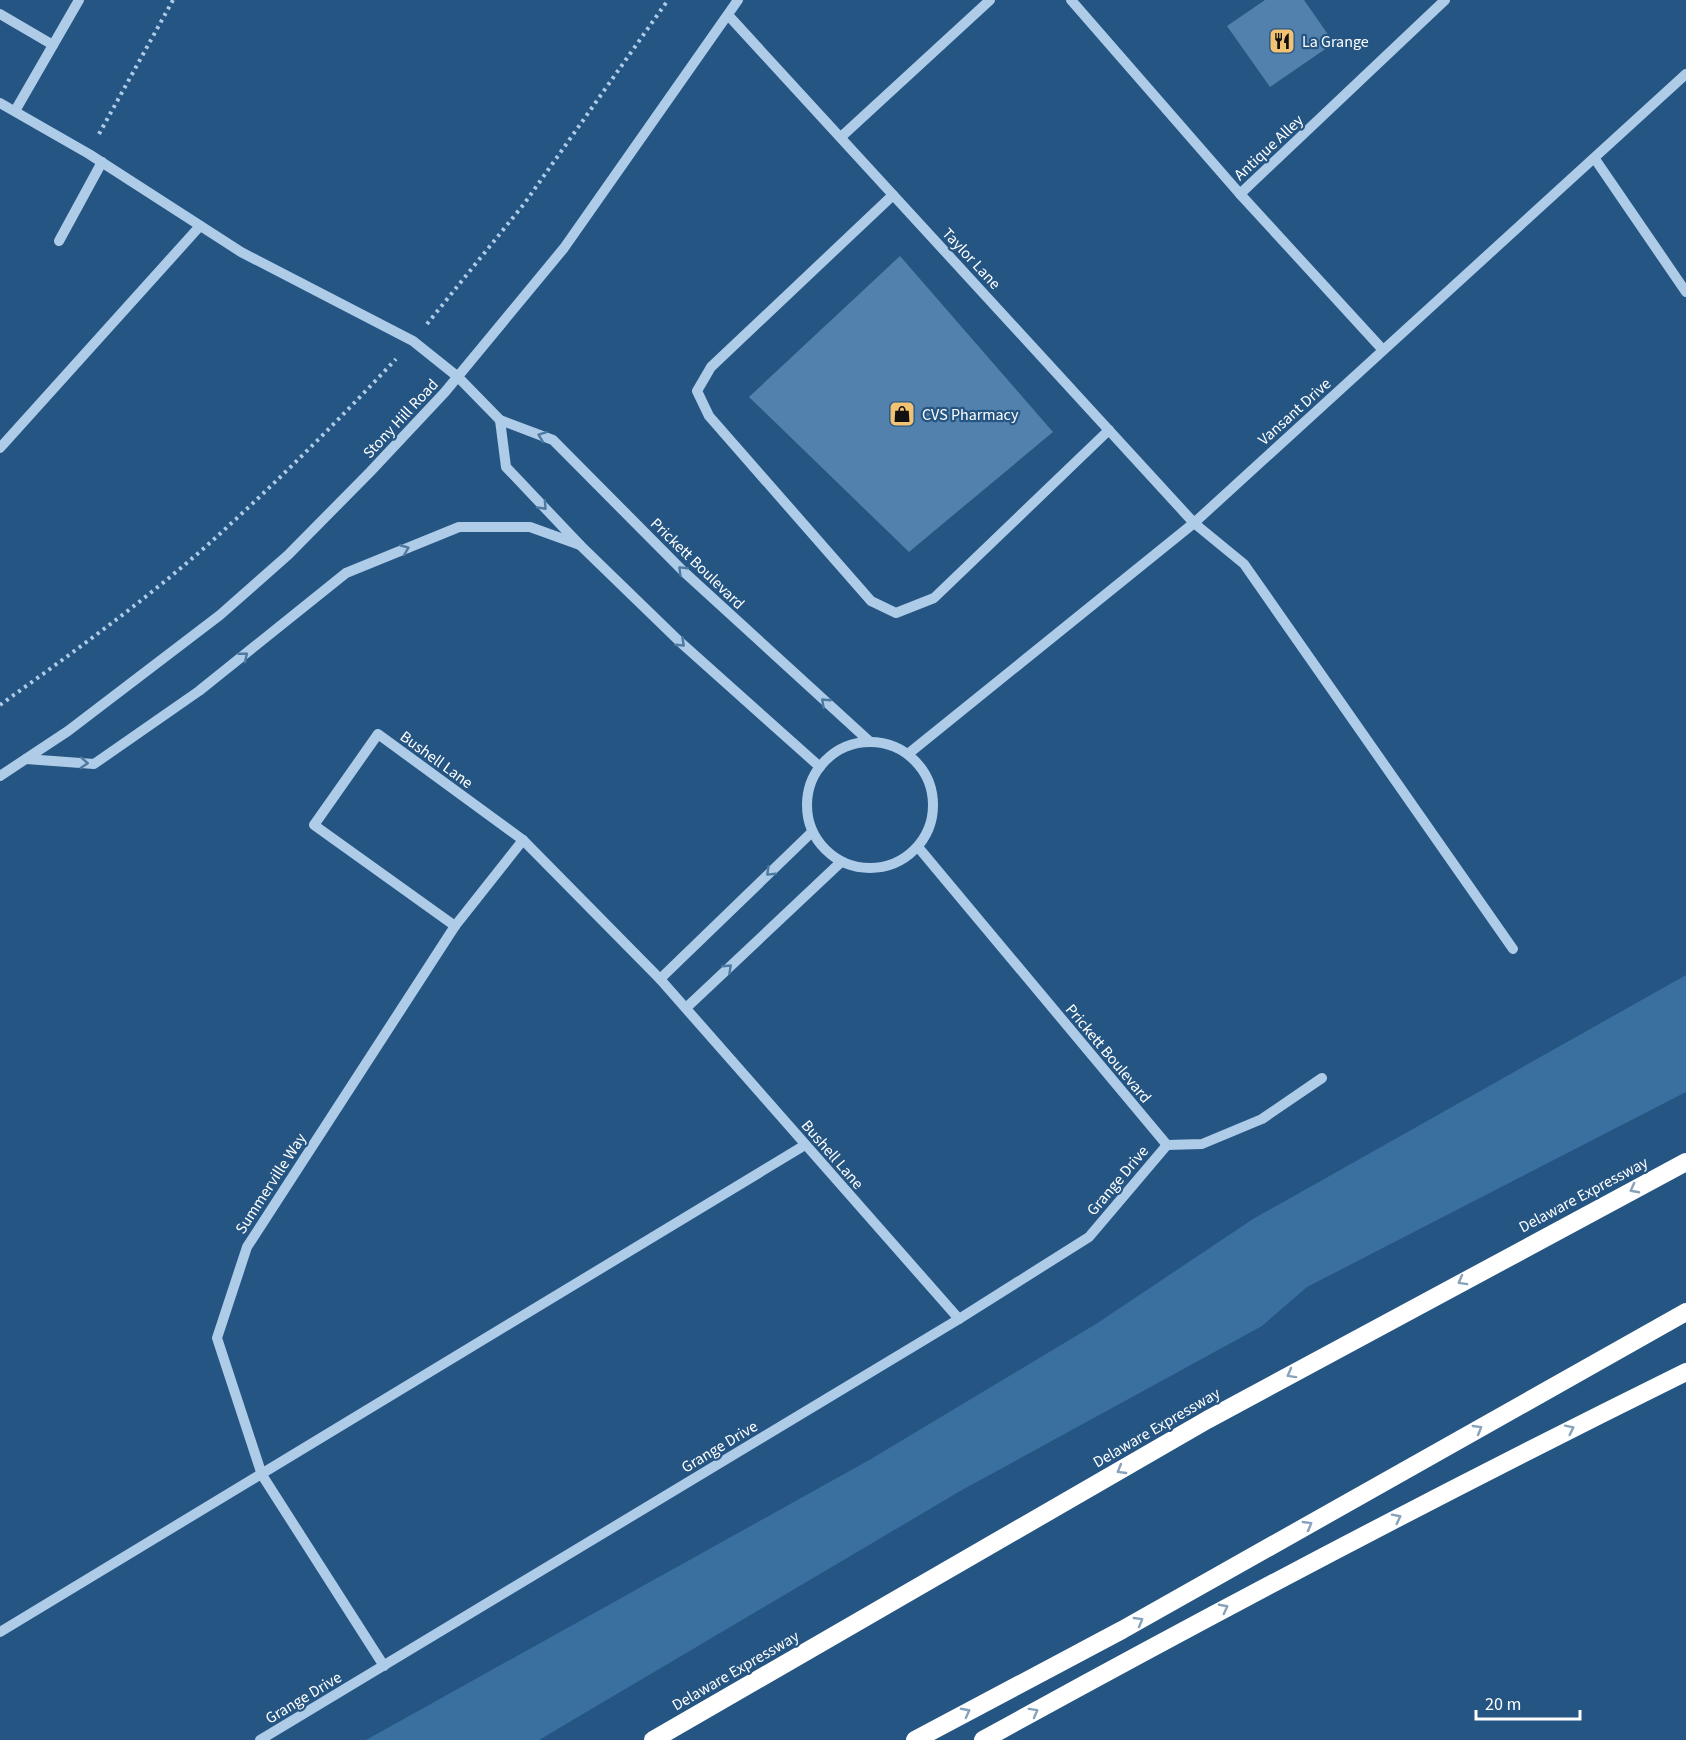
<svg xmlns="http://www.w3.org/2000/svg" width="1686" height="1740" font-family="'Source Sans 3',sans-serif">
  <style>
    .green { fill: #3a70a0 }
    .building { fill: #5281ad }
    .lines { fill: none; stroke-linecap: round; stroke-linejoin: round }
    .path { stroke: #aecce7; stroke-width: 4; stroke-dasharray: 3 4.5; stroke-linecap: butt }
    .minor { stroke: #aecce7; stroke-width: 10 }
    .highway { stroke: #fff; stroke-width: 18 }
    .oneway { stroke: #4e79a1 }
    .oneway2 { stroke: #87a2bb }
    .labels { text-anchor: middle; stroke-width: 4.5; stroke-linejoin: round; paint-order: stroke }
    .poi-label { font-size: 16px; fill: #fff; stroke: #255583; text-anchor: start }
    .street-label { font-size: 16px; fill: #fff; stroke: #255583 }
  </style>
  <rect width="100%" height="100%" fill="#255583"/>
  <polygon class="green" points="1686,975 1686,1092 1307,1287 1262,1326 962,1490 539,1740 366,1740 871,1459 1096,1324 1253,1219"/>
  <g class="building">
    <polygon points="1265,0 1304,0 1334,43 1270,87 1227,26"/>
    <polygon points="900,256 1053,432 909,552 749,397"/>
  </g>
  <g class="lines">
    <g class="path">
      <polyline points="99,134 173,0"/>
      <polyline points="427,324 524,204 668,0"/>
      <path d="M0,705C72,653 145,601 212,541C276,483 337,422 396,359"/>
    </g>
    <g class="minor">
      <polyline points="1071,0 1240,194"/>
      <polyline points="0,14 53,45"/>
      <polyline points="728,15 1194,523 1244,564 1513,949"/>
      <polyline points="0,103 89,154 241,252 413,341 458,377 500,420 553,440 683,571 869,741"/>
      <polyline points="15,111 79,0"/>
      <polyline points="841,137 990,0"/>
      <polyline points="1595,159 1686,292"/>
      <polyline points="893,195 711,367 697,391 709,416 871,601 896,613 934,598 1109,430"/>
      <polyline points="59,241 102,162"/>
      <polyline points="1383,350 1240,194 1445,0"/>
      <polyline points="500,420 506,467 580,545 679,641 820,767"/>
      <polyline points="0,448 200,226"/>
      <circle cx="870" cy="805" r="63"/>
      <polyline points="908,754 1194,523 1686,74"/>
      <polyline points="26,759 94,764 199,691 346,573 459,527 530,527 580,545"/>
      <polyline points="0,776 68,731 220,615 288,555 370,472 445,392 564,248 738,0"/>
      <polyline points="918,847 1167,1145"/>
      <polyline points="455,926 314,825 378,734 523,840 660,979 959,1319"/>
      <polyline points="660,979 812,832"/>
      <polyline points="686,1008 841,862"/>
      <polyline points="1167,1145 1202,1144 1262,1119 1322,1078"/>
      <polyline points="0,1632 805,1145"/>
      <polyline points="384,1666 262,1475 217,1338 247,1247 455,926 523,840"/>
      <polyline points="260,1740 959,1319 1089,1237 1167,1145"/>
    </g>
    <g class="highway">
      <polyline points="653,1740 1207,1420 1686,1162"/>
      <polyline points="915,1740 1122,1630 1686,1312"/>
      <path d="M983,1740C1215,1612 1449,1489 1686,1372"/>
    </g>
  </g>
  <defs><path id="oneway-chevron" d="M-2-3.5L2.5 0L-2 3.5" fill="none" stroke-width="1.6" stroke-linecap="round" stroke-linejoin="round" transform="scale(1.5)"/></defs>
  <g class="oneway">
    <use href="#oneway-chevron" transform="translate(542 436) rotate(-159)"/>
    <use href="#oneway-chevron" transform="translate(543 506) rotate(47)"/>
    <use href="#oneway-chevron" transform="translate(405 549) rotate(-22)"/>
    <use href="#oneway-chevron" transform="translate(682 570) rotate(-136)"/>
    <use href="#oneway-chevron" transform="translate(681 643) rotate(43)"/>
    <use href="#oneway-chevron" transform="translate(244 656) rotate(-39)"/>
    <use href="#oneway-chevron" transform="translate(825 702) rotate(-137)"/>
    <use href="#oneway-chevron" transform="translate(84 763) rotate(4)"/>
    <use href="#oneway-chevron" transform="translate(770 872) rotate(136)"/>
    <use href="#oneway-chevron" transform="translate(728 968) rotate(-43)"/>
  </g>
  <g class="oneway2">
    <use href="#oneway-chevron" transform="translate(1634 1189) rotate(152)"/>
    <use href="#oneway-chevron" transform="translate(1462 1281) rotate(151)"/>
    <use href="#oneway-chevron" transform="translate(1291 1374) rotate(151)"/>
    <use href="#oneway-chevron" transform="translate(1478 1429) rotate(-30)"/>
    <use href="#oneway-chevron" transform="translate(1570 1429) rotate(-26)"/>
    <use href="#oneway-chevron" transform="translate(1121 1470) rotate(150)"/>
    <use href="#oneway-chevron" transform="translate(1397 1518) rotate(-27)"/>
    <use href="#oneway-chevron" transform="translate(1308 1525) rotate(-30)"/>
    <use href="#oneway-chevron" transform="translate(1224 1608) rotate(-28)"/>
    <use href="#oneway-chevron" transform="translate(1139 1621) rotate(-30)"/>
    <use href="#oneway-chevron" transform="translate(966 1712) rotate(-28)"/>
    <use href="#oneway-chevron" transform="translate(1034 1712) rotate(-29)"/>
  </g>
  <defs>
    <g id="restaurant-square" transform="scale(1.35)"><rect x="-9" y="-9" width="18" height="18" rx="4" fill="#f1c373" stroke="#255583"/><path d="M-5-6h1v4h1v-4h1v4h1v-4h1v5L-1.5 .5V6h-2V.5L-5-1ZM5-6V6H3V1.5H1.5Q1.5-4 5-6Z" fill="#111"/></g>
    <g id="shop-square" transform="scale(1.35)"><rect x="-9" y="-9" width="18" height="18" rx="4" fill="#f1c373" stroke="#255583"/><path d="M-5-2.5h2.3a2.7 3.5 0 0 1 5.4 0H5L5.5 6h-11ZM-1.5-2.5h3a1.5 2.3 0 0 0-3 0Z" fill="#111"/></g>
  </defs>
  <g fill-rule="evenodd">
    <use href="#restaurant-square" x="1282" y="41"/>
    <use href="#shop-square" x="902" y="414"/>
  </g>
  <g class="labels">
    <g class="poi-label">
      <text x="1302" y="47">La Grange</text>
      <text x="922" y="420">CVS Pharmacy</text>
    </g>
    <g class="street-label">
      <text transform="translate(1268 147) rotate(-43)" y="6">Antique Alley</text>
      <text transform="translate(972 258) rotate(47)" y="6">Taylor Lane</text>
      <text transform="translate(1294 411) rotate(-42)" y="6">Vansant Drive</text>
      <text transform="translate(400 418) rotate(-47)" y="6">Stony Hill Road</text>
      <text transform="translate(698 563) rotate(44)" y="6">Prickett Boulevard</text>
      <text transform="translate(437 759) rotate(36)" y="6">Bushell Lane</text>
      <text transform="translate(1109 1053) rotate(50)" y="6">Prickett Boulevard</text>
      <text transform="translate(833 1154) rotate(49)" y="6">Bushell Lane</text>
      <text transform="translate(1117 1180) rotate(-50)" y="6">Grange Drive</text>
      <text transform="translate(270 1183) rotate(-57)" y="6">Summerville Way</text>
      <text transform="translate(1583 1194) rotate(-28)" y="6">Delaware Expressway</text>
      <text transform="translate(1156 1427) rotate(-30)" y="6">Delaware Expressway</text>
      <text transform="translate(719 1446) rotate(-31)" y="6">Grange Drive</text>
      <text transform="translate(735 1670) rotate(-30)" y="6">Delaware Expressway</text>
      <text transform="translate(303 1697) rotate(-31)" y="6">Grange Drive</text>
    </g>
  </g>
  <path d="M1476 1710v9h104v-9" fill="none" stroke="#ffffff" stroke-width="3"/>
  <text x="1485" y="1710" font-size="18" fill="#ffffff" stroke="#255583" stroke-width="4.5" paint-order="stroke">20 m</text>
</svg>
